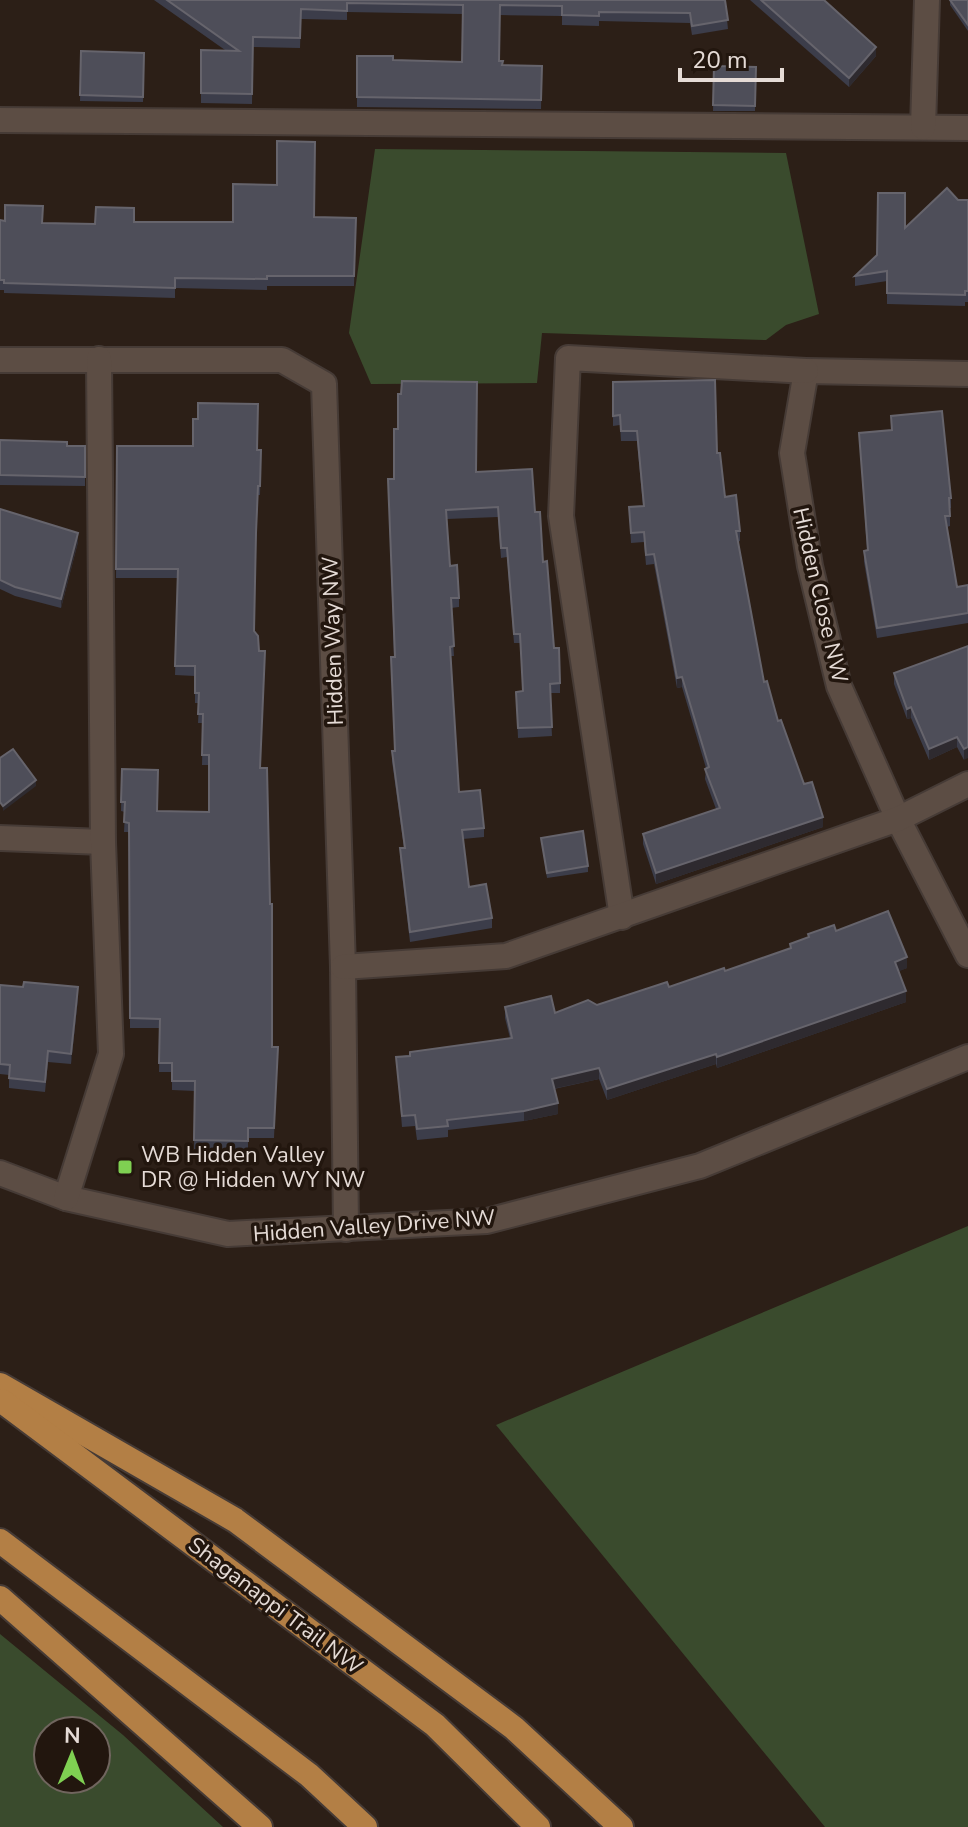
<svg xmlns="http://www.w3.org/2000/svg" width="968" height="1827" font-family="'Nunito Sans',sans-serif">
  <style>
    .green { fill: #3a4b2d; fill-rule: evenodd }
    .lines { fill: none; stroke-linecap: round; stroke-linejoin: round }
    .minor-casing { stroke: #463b36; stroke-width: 28 }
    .major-casing { stroke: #463b36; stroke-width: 28 }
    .minor { stroke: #5c4d44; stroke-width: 24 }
    .major { stroke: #b37f45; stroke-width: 24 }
    .wall { fill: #3c3d4a }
    .shaded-wall { fill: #2e2a2f }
    .building { fill: #4e4e59; stroke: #66646c; stroke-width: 2 }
    .poi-dot { fill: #7fd052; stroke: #22160e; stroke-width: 3 }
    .labels { text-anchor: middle; stroke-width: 7; stroke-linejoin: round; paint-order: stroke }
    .street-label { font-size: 22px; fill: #e5dbd6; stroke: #22160e }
    .poi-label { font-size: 22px; fill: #e5dbd6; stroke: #22160e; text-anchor: start }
  </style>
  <rect width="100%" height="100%" fill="#2c1f17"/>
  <g class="green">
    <polygon points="375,149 786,153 819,314 786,325 766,340 542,333 537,383 371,384 349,333"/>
    <polygon points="968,1226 968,1827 825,1827 496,1425"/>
    <path d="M0,1634L123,1735L223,1827H0ZM48,1731H96V1779H48Z"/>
  </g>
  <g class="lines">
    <g class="minor-casing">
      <g id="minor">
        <polyline points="0,120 968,128"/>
        <polyline points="923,127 927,0"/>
        <polyline points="0,360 282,360 324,384 343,967 346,1229"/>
        <polyline points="968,374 806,371 792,453 810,566 839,686 898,819 968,955"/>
        <polyline points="0,838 103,842"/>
        <polyline points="622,917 561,516 568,358 806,371"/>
        <polyline points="343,967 506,956 898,819 968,784"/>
        <polyline points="0,1173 66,1198 228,1234 487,1221 700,1166 968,1057"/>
        <polyline points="66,1198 111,1054 103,842 99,359"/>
      </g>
    </g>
    <g class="major-casing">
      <g id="major">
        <polyline points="0,1385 235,1520 514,1728 621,1827"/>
        <polyline points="2,1401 435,1725 538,1827"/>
        <polyline points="0,1541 309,1775 365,1827"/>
        <polyline points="0,1598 260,1827"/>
      </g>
    </g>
    <use href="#minor" class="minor"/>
    <use href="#major" class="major"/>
  </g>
  <g class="wall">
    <polygon points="154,0 725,0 728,29 692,35 690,23 599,21 599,26 562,25 562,16 500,15 499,61 502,65 542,66 541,109 357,107 357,56 393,60 462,62 463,14 347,12 347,20 301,19 300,48 253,47 252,104 201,103 201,50 225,50"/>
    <polygon points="750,0 824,0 876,56 849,87"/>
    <polygon points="950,0 968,0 968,31 950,5"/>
    <polygon points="81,51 144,53 143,102 80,101"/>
    <polygon points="714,66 756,67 755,111 713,111"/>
    <polygon points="958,200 968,200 968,302 965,302 965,306 887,304 887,281 855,286 855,276 905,228"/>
    <polygon points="314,217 356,218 354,286 267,286 267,290 175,288 175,298 4,293 4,290 0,290 0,220 42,223 95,224 134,222 233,222"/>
    <polygon points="613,382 717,453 725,497 740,531 740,541 738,542 764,682 778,721 823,827 656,884 643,844 643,834 716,809 705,779 706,768 682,687 677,688 654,564 646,565 644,542 631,543 629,507 643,506 637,441 621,441 620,425 613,426"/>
    <polygon points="891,416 951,498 951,508 950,508 950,526 947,527 957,587 968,585 968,623 877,638 864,562 864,551 867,550 859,433 891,430"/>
    <polygon points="0,440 67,446 85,446 85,486 0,485"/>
    <polygon points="117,446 258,450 261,460 260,495 258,495 256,543 254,631 272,1047 278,1047 274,1138 248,1138 248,1150 194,1149 195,1091 172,1090 172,1072 159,1072 160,1028 130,1028 129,832 124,832 125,812 121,811 122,769 157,811 209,812 209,765 202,765 203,723 198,723 199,703 195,703 195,676 175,675 178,578 116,578"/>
    <polygon points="476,472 535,512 543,562 554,648 560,683 560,693 550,693 552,736 518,738 516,692 523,691 520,643 514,643 507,557 501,558 498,517 447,519 450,566 459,598 459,607 451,608 454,656 451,656 459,792 484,828 484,837 463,839 469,887 492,918 492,928 410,942 400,858 400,848 404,848 392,761 392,751 395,751 394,657 388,479"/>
    <polygon points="0,509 78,542 61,608 15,596 0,589"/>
    <polygon points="968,646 964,760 957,747 929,760 911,718 907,719 894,684 894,673"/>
    <polygon points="541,838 588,866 588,872 547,878"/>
    <polygon points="836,931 907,968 898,971 906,1002 717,1068 716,1064 607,1100 599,1079 554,1089 558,1114 524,1121 448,1130 448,1137 417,1140 415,1126 402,1127 396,1057 510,1038 505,1018 505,1007 555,1013 597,1005 669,987 725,971 790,948 790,944 808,938 808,934"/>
    <polygon points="0,985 78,998 71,1064 48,1062 45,1092 9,1088 9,1075 0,1074"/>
  </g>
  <g class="shaded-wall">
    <polygon points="876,47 876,56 849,87 849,78"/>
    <polygon points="78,533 78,542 61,608 61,599"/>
    <polygon points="682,677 682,687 677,688 677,678"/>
    <polygon points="911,707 911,718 907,719 907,709"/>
    <polygon points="957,737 957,747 929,760 929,749"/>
    <polygon points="968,747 968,758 964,760 964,749"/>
    <polygon points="36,780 36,786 3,811 3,806"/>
    <polygon points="823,817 823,827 656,884 656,873"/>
    <polygon points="907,957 907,968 895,973 895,962"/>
    <polygon points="78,987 78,998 71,1064 71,1054"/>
    <polygon points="906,991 906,1002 717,1068 717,1057"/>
    <polygon points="716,1054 716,1064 607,1100 607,1089"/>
    <polygon points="599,1068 599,1079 552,1089 552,1079"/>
    <polygon points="558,1103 558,1114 524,1121 524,1111"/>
  </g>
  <g class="building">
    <polygon points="167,0 725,0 728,20 692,26 690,13 599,12 599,16 562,15 562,6 500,5 499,61 503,61 502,65 542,66 541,100 357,97 357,56 393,56 393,60 462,62 463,5 347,3 347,11 301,9 300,38 253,37 252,94 201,93 201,50 239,51"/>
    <polygon points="761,0 824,0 876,47 849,78"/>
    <polygon points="950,0 968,0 968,25"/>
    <polygon points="81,51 144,53 143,97 80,95"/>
    <polygon points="714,66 756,67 755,106 713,105"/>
    <polygon points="277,141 315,142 314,217 356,218 354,276 267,276 267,279 175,278 175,288 4,283 4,280 0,280 0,220 5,221 5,205 43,206 42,223 95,224 96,207 134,208 134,222 233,222 233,184 277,185"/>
    <polygon points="947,188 958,200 968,200 968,291 965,291 965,295 887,293 887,271 855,276 877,255 878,193 905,193 905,228"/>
    <polygon points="715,380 717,453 720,453 725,497 736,495 740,531 736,531 764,682 767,681 778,721 781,720 804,784 812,782 823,817 656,873 643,834 720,808 705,769 709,767 682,677 677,678 654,554 646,555 644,532 631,533 629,507 644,506 637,431 621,431 620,415 613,416 613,382"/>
    <polygon points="402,381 477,382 476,472 532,469 535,512 540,512 543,562 547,561 554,648 559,648 560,683 550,684 552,727 518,728 516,692 523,691 520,634 514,634 507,548 501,548 498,507 446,510 450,566 457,565 459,598 451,598 454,646 450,647 459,792 480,790 484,828 462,830 469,887 486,884 492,918 410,932 400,848 405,848 392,751 395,751 391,657 395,657 388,479 394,479 394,429 398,429 398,394 401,394"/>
    <polygon points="198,403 258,404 257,450 261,450 260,486 258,486 256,533 254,631 258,636 259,651 265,651 260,768 267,768 270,904 272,904 272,1047 278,1047 274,1128 248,1128 248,1141 194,1140 195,1081 172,1081 172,1063 159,1063 160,1019 130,1018 129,823 124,822 125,802 121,802 122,769 158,770 157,811 209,812 209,755 202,755 203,714 198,714 199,693 195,693 195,666 175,666 178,569 116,569 117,446 193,446 193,419 198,419"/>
    <polygon points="942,411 951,498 949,498 950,516 945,516 957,587 968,585 968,613 877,628 864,551 868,550 859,433 892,430 891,416"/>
    <polygon points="0,440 67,442 67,446 85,446 85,477 0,475"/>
    <polygon points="0,509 78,533 61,599 15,587 0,580"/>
    <polygon points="968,646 968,747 964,749 957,737 929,749 911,707 907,709 894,673"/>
    <polygon points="13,749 36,780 3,806 0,802 0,758"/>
    <polygon points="583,831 588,866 547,873 541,838"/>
    <polygon points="888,911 907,957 895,962 906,991 717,1057 716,1054 607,1089 599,1068 552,1079 558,1103 524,1111 447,1120 448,1126 417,1129 415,1115 402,1116 396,1057 410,1056 410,1052 512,1038 505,1007 551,996 555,1013 588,1000 597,1005 667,982 669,987 724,968 725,971 791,948 790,944 809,937 808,934 834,925 836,931"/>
    <polygon points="24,982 78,987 71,1054 48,1051 45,1082 9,1078 10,1065 0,1064 0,985 23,987"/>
  </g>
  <rect class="poi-dot" x="117" y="1159" width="16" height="16" rx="4"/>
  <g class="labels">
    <g class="street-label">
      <text transform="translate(821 595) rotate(77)" y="8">Hidden Close NW</text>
      <text transform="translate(332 641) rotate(-92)" y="8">Hidden Way NW</text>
      <text transform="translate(374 1225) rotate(-4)" y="8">Hidden Valley Drive NW</text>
      <text transform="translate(276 1605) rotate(37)" y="8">Shaganappi Trail NW</text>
    </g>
    <g class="poi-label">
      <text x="141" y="1162">WB Hidden Valley<tspan x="141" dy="25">DR @ Hidden WY NW</tspan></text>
    </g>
  </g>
  <g transform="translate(72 1755) rotate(1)"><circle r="38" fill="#22160e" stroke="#70655e" stroke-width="2"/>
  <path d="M0-6L14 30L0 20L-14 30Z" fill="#7fd052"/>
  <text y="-12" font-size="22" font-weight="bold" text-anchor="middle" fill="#e5dbd6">N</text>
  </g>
  <path d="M680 68v12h102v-12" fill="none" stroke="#e5dbd6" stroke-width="4"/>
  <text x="692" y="68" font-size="24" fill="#e5dbd6" stroke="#22160e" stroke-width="6" paint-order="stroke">20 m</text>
</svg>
